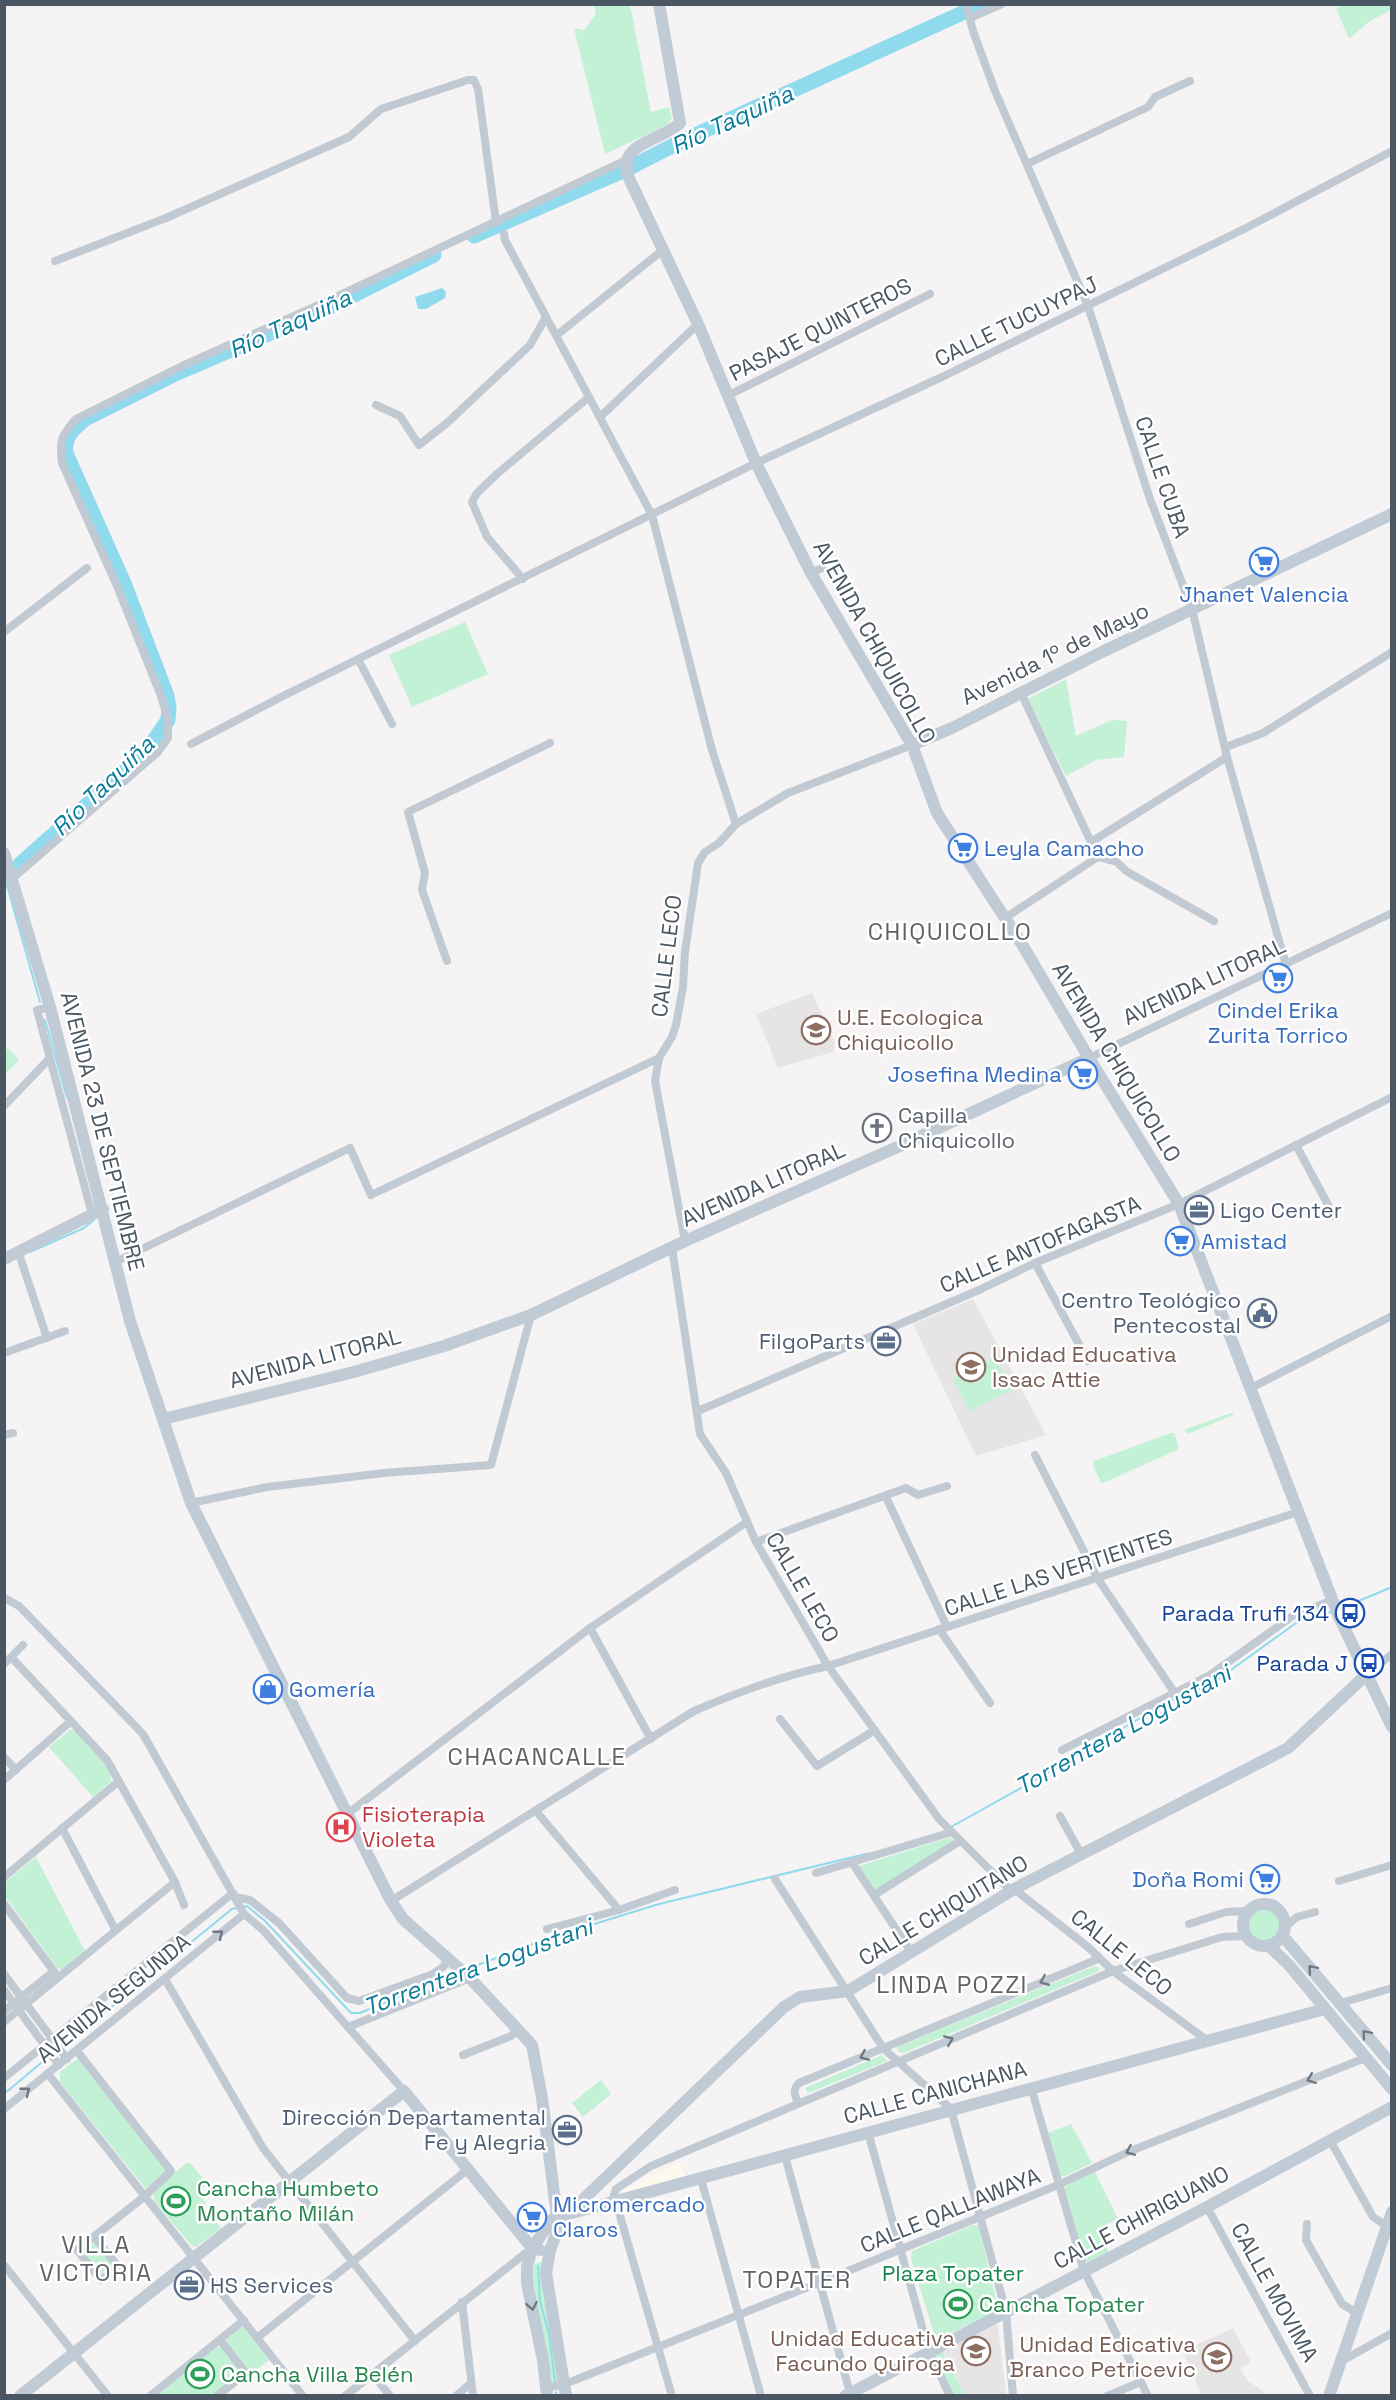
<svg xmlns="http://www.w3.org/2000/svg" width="1396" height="2400" font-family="'Space Grotesk',sans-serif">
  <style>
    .commercial { fill: #fdf9ef }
    .education { fill: #e6e4e5 }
    .green { fill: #c3f1d5 }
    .water { fill: #90daee }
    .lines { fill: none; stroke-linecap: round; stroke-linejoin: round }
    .stream { stroke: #90daee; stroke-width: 2 }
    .river { stroke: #90daee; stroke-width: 15 }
    .street { stroke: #c1cad2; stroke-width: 8 }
    .secondary { stroke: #c1cbd6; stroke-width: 12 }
    .oneway { stroke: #6e7983 }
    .oneway2 { stroke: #6e7984 }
    .labels { text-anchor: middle; stroke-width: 5; stroke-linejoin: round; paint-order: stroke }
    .street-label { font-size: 22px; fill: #4a5661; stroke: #fff }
    .shop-label { font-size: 22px; fill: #366cbe; stroke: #fff; text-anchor: start }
    .education-label { font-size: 22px; fill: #785e54; stroke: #fff; text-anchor: start }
    .worship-label { font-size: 22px; fill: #5b616d; stroke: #fff; text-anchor: start }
    .service-label { font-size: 22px; fill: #4e5e75; stroke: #fff; text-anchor: end }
    .transit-label { font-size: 22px; fill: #164399; stroke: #fff; text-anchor: end }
    .health-label { font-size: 22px; fill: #be3a42; stroke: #fff; text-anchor: start }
    .leisure-label { font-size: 22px; fill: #27864d; stroke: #fff; text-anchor: start }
    .park-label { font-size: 22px; fill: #17864f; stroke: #fff }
    .water-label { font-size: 24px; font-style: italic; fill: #0c7c9b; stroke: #fff }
    .neighbourhood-label { font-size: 24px; letter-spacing: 1.5px; fill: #5f6368; stroke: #fff }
  </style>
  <rect width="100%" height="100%" fill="#f5f3f3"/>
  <polygon class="commercial" points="679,2162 687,2178 626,2196 622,2191"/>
  <g class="education">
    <polygon points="812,993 835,1043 833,1052 778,1068 756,1014"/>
    <polygon points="973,1299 1046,1435 976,1456 913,1324"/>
    <polygon points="996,2323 998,2326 1006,2395 965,2395 944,2352"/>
    <polygon points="1233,2328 1251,2362 1240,2368 1247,2380 1268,2395 1199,2395 1201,2394 1183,2351"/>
  </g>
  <g class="green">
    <polygon points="596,5 630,5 651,112 669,107 672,118 667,125 605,154 574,28 584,30 596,14 594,7"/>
    <polygon points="1344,5 1391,5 1391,10 1370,21 1349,39 1336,8"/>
    <polygon points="465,622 488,674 412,707 389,655"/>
    <polygon points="1066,679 1076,736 1112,720 1127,721 1124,757 1096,760 1066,776 1028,699"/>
    <polygon points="8,1048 19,1060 5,1074 5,1051"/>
    <polygon points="995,1358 1012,1390 969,1412 953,1379"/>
    <polygon points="1231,1413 1233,1413 1233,1415 1188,1434 1184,1430"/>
    <polygon points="1171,1433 1174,1433 1179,1447 1177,1450 1103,1483 1101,1482 1093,1466 1094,1461"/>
    <path d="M70,1730L76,1731C88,1744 112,1761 111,1781L93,1797L49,1747Z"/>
    <polygon points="951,1837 953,1841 875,1892 859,1866"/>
    <polygon points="36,1857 85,1951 63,1970 57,1968 5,1896 4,1883"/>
    <circle cx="1264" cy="1924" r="17"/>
    <polygon points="1095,1966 1100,1968 1099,1971 904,2053 899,2052 897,2047"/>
    <polygon points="882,2055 887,2061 808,2093 805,2088"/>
    <polygon points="77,2059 81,2061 164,2166 166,2171 146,2189 60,2082 60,2072"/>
    <polygon points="601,2080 611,2094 583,2117 572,2103"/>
    <polygon points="1071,2124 1092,2163 1065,2176 1059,2176 1048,2133"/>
    <polygon points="186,2163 190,2163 205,2181 205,2186 198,2193 206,2203 202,2206 221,2228 196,2247 191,2245 155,2202 153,2195 154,2191"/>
    <polygon points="1094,2170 1118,2219 1098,2228 1109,2253 1090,2263 1084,2262 1063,2188"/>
    <polygon points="973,2225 979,2226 980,2231 998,2307 995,2312 936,2340 911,2259 912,2251"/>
    <polygon points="92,2242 112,2264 101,2275 81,2251"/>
    <polygon points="542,2262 558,2382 551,2383 532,2281 534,2264"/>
    <polygon points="241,2327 243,2327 269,2360 251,2374 225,2341"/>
    <polygon points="217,2347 221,2347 240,2372 239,2375 212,2395 155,2396"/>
    <polygon points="943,2347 945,2357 965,2395 953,2395 935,2360 935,2355"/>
  </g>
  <polygon class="water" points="442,288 446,292 445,298 426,309 418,309 415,297"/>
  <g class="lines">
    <g class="stream">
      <polyline points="5,878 40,1002"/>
      <polyline points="45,1020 67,1098"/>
      <polyline points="30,1252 84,1228 94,1220"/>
      <polyline points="1342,1608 1392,1587"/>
      <polyline points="951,1827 1030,1783 1169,1701 1213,1683 1296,1623 1334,1611"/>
      <polyline points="467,1969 549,1938 659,1904 870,1853"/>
      <polyline points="66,2044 232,1909 247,1906 265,1921 351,2013 360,2013 456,1973"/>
      <polyline points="4,2094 41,2063"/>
      <polyline points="538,2266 540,2301 549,2334 555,2381"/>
      <polyline points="556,2392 557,2396"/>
    </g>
    <g class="river">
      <polyline points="474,236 623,171 682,141 982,4"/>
      <polyline points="20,864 146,752 168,720 169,707 167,696 124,583 65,451 67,439 72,431 85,419 175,374 322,311 434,255"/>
    </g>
    <g class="street">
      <polyline points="966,4 973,31 995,91 1088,306 1150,499 1192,609 1227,757 1286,965"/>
      <polyline points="970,18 1002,4"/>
      <polyline points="1027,164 1148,107 1155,97 1190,81"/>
      <polyline points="504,234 505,240 652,515 712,750 736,824"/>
      <polyline points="55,261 166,218 349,137 381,109 468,80 474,80 478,89 496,222"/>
      <polyline points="557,335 664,249"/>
      <polyline points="727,396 930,294"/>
      <polyline points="376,405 400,416 419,445 447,423 530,345 546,317"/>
      <polyline points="600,417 698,324"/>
      <polyline points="811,573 822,568"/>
      <polyline points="523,579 487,537 472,502 477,493 498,473 589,397"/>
      <polyline points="4,632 87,568"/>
      <polyline points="358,659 392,724"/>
      <polyline points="1021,693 1098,857 1117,862 1126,871 1214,921"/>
      <polyline points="191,744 285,695 756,463 942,377 1248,227 1392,151"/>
      <polyline points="1226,747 1263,733 1392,652"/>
      <polyline points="1091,842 1227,757"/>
      <path d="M12,879L158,752L168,738V720L161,696L117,586L62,463C59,440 61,436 76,419L182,366L321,304L626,160"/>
      <polyline points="1005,918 1098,857"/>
      <polyline points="447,961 422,890 425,873 408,812 550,743"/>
      <polyline points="50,1007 37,1010 92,1214"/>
      <polyline points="1089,1058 1392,913"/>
      <polyline points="4,1106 50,1058"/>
      <polyline points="1296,1145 1334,1216"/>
      <polyline points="685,1241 655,1081 659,1058 672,1037 676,1025 683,987 685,952 698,863 705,852 719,843 736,824 788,793 912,745"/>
      <polyline points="672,1248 700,1434 726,1473 756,1542 828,1666 939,1819 1011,1891 1014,1889 1088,1947 1113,1971 1208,2041"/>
      <polyline points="18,1251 47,1338"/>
      <polyline points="115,1262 350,1148 371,1195 659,1058"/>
      <polyline points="1035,1263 1088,1361"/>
      <polyline points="4,1353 65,1331"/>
      <polyline points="1251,1388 1392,1316"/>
      <polyline points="698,1411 979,1290 1035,1263 1179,1204 1392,1097"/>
      <polyline points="4,1435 13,1433"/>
      <polyline points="1035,1455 1098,1579 1174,1692"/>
      <polyline points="886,1497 947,1627"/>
      <polyline points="191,1503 267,1487 384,1473 491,1465 531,1315"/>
      <polyline points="756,1542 906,1488 918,1495 947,1486"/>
      <polyline points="4,1598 19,1606 143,1734 244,1914 263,1930 404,2091"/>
      <polyline points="590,1628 651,1739"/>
      <polyline points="939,1629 990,1703"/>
      <polyline points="12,1658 107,1760 175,1882 184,1905"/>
      <polyline points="4,1664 23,1645"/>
      <polyline points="1366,1675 1392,1654"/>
      <polyline points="780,1719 817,1766 875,1730"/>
      <polyline points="1062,1750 1210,1675 1294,1615 1333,1600"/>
      <polyline points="4,1757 16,1770"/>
      <polyline points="4,1780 71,1721"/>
      <polyline points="536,1811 619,1910"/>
      <polyline points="346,1815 590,1628 747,1522"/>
      <polyline points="1060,1816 1081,1854"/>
      <polyline points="62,1828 115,1929"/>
      <polyline points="853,1864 911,1952"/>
      <polyline points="816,1873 952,1832"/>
      <polyline points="4,1877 119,1781"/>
      <polyline points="775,1879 883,2048 951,2109 1006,2312 1013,2396"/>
      <polyline points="1339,1881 1392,1865"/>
      <polyline points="874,1895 960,1841"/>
      <polyline points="235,1897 250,1900 279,1923 347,1998 359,2001 433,1974 443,1967 449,1959"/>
      <path d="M391,1901L694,1711C738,1692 781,1676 828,1666L1298,1512"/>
      <polyline points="4,1904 58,1977"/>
      <polyline points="1189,1924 1226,1912 1248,1911"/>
      <polyline points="1285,1927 1297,1917 1315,1912"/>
      <polyline points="547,1929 619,1910 675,1890"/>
      <polyline points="4,1974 67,2059"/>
      <polyline points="165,1979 263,2148 415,2341"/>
      <polyline points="4,1990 59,2065"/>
      <polyline points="1341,2003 1392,1988"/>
      <polyline points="4,2011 54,1971"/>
      <polyline points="4,2022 175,1882"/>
      <polyline points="348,2027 470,1978"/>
      <polyline points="77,2051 171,2171 145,2196 77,2250 101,2280 118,2266 94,2237"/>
      <polyline points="463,2055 511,2036 518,2029"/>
      <polyline points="48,2074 303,2396"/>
      <polyline points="4,2078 233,1893"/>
      <polyline points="1031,2087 1084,2271 1148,2396"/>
      <path d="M798,2103C795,2095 792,2090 799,2083L1098,1959"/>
      <polyline points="4,2109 244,1914"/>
      <polyline points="868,2132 929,2352 950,2396"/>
      <polyline points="1330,2140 1373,2217 1387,2226"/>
      <polyline points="785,2156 850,2393"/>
      <polyline points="701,2179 761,2396"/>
      <polyline points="1207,2207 1310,2396"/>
      <polyline points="1307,2224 1306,2240 1342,2304 1357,2313"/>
      <polyline points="4,2265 108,2396"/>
      <polyline points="462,2302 473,2396"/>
      <polyline points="258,2337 467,2170"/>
      <polyline points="1340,2362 1392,2333"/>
      <polyline points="372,2373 390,2396"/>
      <polyline points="546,2388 565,2384 821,2282 1058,2185 1128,2152 1365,2058"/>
      <polyline points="150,2396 244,2320"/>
      <polyline points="217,2396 246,2373 220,2340"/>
      <polyline points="345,2396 532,2248"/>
      <polyline points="456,2396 471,2383"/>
      <polyline points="672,2396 614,2195 616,2189 651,2166 1113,1971 1222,1937 1247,1936"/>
      <polyline points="1107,2396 1141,2382"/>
    </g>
    <g class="secondary">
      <path d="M659,4L680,123C662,141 617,142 628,176L698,324L756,463L811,573L912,745L937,813L1023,946L1089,1058L1179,1204L1339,1617L1392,1727"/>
      <polyline points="912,745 952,728 1102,652 1392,514"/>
      <polyline points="4,853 50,1007 130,1321 191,1503 391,1901 403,1919 470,1978 532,2045 542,2098 557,2217 561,2222 550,2250 546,2273 566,2396"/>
      <polyline points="4,1259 103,1209"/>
      <polyline points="163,1419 354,1372 444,1346 531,1315 685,1241 902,1145 1089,1058"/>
      <polyline points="1014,1889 1288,1748 1366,1675"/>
      <circle cx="1264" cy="1925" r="21"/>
      <polyline points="1282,1935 1392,2065"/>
      <polyline points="1268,1945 1289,1965 1392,2089"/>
      <polyline points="571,2211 784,2007 800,1997 848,1991 1011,1891"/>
      <polyline points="20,2396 404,2091 532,2248 540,2250"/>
      <polyline points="547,2396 543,2360 527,2284 527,2267 532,2248 552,2220 557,2217 1325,2009"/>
      <polyline points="845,2396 1207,2207 1392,2107"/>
      <polyline points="1329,2396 1392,2212"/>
    </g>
  </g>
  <defs><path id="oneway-chevron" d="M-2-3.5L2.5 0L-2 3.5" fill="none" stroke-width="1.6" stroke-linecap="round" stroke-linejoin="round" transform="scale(1.5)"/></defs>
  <g class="oneway">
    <use href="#oneway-chevron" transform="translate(219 1934) rotate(-39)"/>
    <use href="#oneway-chevron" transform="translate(1044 1981) rotate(158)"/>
    <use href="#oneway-chevron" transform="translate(949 2040) rotate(-23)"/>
    <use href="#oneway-chevron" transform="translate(864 2056) rotate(157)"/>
    <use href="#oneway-chevron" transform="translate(1311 2079) rotate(159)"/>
    <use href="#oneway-chevron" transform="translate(26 2091) rotate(-39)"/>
    <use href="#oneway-chevron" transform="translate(1130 2151) rotate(157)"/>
  </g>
  <g class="oneway2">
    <use href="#oneway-chevron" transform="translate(1312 1969) rotate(-130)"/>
    <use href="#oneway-chevron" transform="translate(1366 2034) rotate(-130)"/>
    <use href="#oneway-chevron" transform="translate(532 2306) rotate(79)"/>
  </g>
  <defs>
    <g id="supermarket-ring" transform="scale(1.5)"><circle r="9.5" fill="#fff" stroke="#3f7fe0" stroke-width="1.5"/><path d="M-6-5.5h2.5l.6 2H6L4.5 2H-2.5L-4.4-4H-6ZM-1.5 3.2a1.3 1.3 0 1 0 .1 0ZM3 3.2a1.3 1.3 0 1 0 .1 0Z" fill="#3f7fe0"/></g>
    <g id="school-ring" transform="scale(1.5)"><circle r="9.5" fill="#fff" stroke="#8d6e63" stroke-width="1.5"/><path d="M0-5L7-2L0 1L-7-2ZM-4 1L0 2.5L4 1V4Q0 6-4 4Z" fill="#8d6e63"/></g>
    <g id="church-ring" transform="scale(1.5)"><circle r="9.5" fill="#fff" stroke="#6b7280" stroke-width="1.5"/><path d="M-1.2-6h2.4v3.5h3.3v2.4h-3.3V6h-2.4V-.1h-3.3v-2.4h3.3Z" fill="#6b7280"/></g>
    <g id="office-ring" transform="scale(1.5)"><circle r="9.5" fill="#fff" stroke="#5c6f8a" stroke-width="1.5"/><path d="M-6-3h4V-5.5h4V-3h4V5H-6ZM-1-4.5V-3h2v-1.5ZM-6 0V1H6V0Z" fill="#5c6f8a"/></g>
    <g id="civic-ring" transform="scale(1.5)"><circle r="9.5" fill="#fff" stroke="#5c6f8a" stroke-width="1.5"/><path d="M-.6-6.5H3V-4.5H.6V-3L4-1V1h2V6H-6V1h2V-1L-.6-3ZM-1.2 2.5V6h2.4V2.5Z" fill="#5c6f8a"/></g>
    <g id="bus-ring" transform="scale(1.5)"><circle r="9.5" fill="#fff" stroke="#1a4fb4" stroke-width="1.5"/><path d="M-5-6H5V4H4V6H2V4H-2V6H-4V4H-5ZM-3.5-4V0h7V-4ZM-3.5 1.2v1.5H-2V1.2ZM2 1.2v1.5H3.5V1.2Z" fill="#1a4fb4"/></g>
    <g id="shop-ring" transform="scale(1.5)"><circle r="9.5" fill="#fff" stroke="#3f7fe0" stroke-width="1.5"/><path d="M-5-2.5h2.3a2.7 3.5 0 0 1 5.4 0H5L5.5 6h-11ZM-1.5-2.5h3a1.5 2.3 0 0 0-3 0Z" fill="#3f7fe0"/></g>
    <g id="hospital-ring" transform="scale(1.5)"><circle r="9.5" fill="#fff" stroke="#e0444e" stroke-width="1.5"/><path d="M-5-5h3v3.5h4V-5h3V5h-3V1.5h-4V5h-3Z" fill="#e0444e"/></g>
    <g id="stadium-ring" transform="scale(1.5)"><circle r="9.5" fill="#fff" stroke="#2e9e5b" stroke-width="1.5"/><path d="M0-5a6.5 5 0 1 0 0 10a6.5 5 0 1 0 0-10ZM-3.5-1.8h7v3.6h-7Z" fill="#2e9e5b"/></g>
  </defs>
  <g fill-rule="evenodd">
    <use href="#supermarket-ring" x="1264" y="562"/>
    <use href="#supermarket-ring" x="963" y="848"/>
    <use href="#supermarket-ring" x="1278" y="978"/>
    <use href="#school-ring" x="816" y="1030"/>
    <use href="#supermarket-ring" x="1083" y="1074"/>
    <use href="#church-ring" x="877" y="1128"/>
    <use href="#office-ring" x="1199" y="1210"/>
    <use href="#supermarket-ring" x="1180" y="1241"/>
    <use href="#civic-ring" x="1262" y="1313"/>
    <use href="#office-ring" x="886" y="1341"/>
    <use href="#school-ring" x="971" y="1367"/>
    <use href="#bus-ring" x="1350" y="1613"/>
    <use href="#bus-ring" x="1369" y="1663"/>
    <use href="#shop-ring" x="268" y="1689"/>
    <use href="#hospital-ring" x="341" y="1827"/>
    <use href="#supermarket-ring" x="1265" y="1879"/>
    <use href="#office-ring" x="567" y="2130"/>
    <use href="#stadium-ring" x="176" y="2201"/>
    <use href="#supermarket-ring" x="532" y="2217"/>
    <use href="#office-ring" x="189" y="2285"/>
    <use href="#stadium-ring" x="958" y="2304"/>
    <use href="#school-ring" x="976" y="2351"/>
    <use href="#school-ring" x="1217" y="2357"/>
    <use href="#stadium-ring" x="200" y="2374"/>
  </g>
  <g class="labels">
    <g class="street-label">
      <text transform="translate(1016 321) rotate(-26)" y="8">CALLE TUCUYPAJ</text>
      <text transform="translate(820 329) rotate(-27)" y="8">PASAJE QUINTEROS</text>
      <text transform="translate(1163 477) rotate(71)" y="8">CALLE CUBA</text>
      <text transform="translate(875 642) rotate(61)" y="8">AVENIDA CHIQUICOLLO</text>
      <text transform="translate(1055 653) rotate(-26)" y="8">Avenida 1º de Mayo</text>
      <text transform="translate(666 956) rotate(-83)" y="8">CALLE LECO</text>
      <text transform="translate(1204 981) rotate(-25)" y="8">AVENIDA LITORAL</text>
      <text transform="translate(1117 1062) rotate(59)" y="8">AVENIDA CHIQUICOLLO</text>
      <text transform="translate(103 1131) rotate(76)" y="8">AVENIDA 23 DE SEPTIEMBRE</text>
      <text transform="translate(763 1184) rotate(-24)" y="8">AVENIDA LITORAL</text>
      <text transform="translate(1040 1244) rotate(-23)" y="8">CALLE ANTOFAGASTA</text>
      <text transform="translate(315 1358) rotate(-15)" y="8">AVENIDA LITORAL</text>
      <text transform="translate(1058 1572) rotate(-18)" y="8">CALLE LAS VERTIENTES</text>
      <text transform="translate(803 1587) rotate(60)" y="8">CALLE LECO</text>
      <text transform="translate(943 1910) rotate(-31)" y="8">CALLE CHIQUITANO</text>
      <text transform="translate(1122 1952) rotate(39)" y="8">CALLE LECO</text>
      <text transform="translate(113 1998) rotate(-39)" y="8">AVENIDA SEGUNDA</text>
      <text transform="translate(935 2092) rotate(-15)" y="8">CALLE CANICHANA</text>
      <text transform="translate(950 2210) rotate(-22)" y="8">CALLE QALLAWAYA</text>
      <text transform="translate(1141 2217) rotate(-28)" y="8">CALLE CHIRIGUANO</text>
      <text transform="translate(1275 2292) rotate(61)" y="8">CALLE MOVIMA</text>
    </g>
    <g class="shop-label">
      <text x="1264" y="602" text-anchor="middle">Jhanet Valencia</text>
      <text x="984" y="856">Leyla Camacho</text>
      <text x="1278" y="1018" text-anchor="middle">Cindel Erika<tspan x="1278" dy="25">Zurita Torrico</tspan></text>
      <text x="1062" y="1082" text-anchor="end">Josefina Medina</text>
      <text x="1201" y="1249">Amistad</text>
      <text x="289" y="1697">Gomería</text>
      <text x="1244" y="1887" text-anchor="end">Doña Romi</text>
      <text x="553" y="2212">Micromercado<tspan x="553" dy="25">Claros</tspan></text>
    </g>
    <g class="education-label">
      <text x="837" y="1025">U.E. Ecologica<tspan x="837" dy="25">Chiquicollo</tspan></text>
      <text x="992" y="1362">Unidad Educativa<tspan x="992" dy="25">Issac Attie</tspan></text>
      <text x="955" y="2346" text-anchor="end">Unidad Educativa<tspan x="955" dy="25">Facundo Quiroga</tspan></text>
      <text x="1196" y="2352" text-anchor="end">Unidad Edicativa<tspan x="1196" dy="25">Branco Petricevic</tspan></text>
    </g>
    <g class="worship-label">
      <text x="898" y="1123">Capilla<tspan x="898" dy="25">Chiquicollo</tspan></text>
    </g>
    <g class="service-label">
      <text x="1220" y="1218" text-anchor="start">Ligo Center</text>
      <text x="1241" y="1308">Centro Teológico<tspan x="1241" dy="25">Pentecostal</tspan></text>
      <text x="865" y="1349">FilgoParts</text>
      <text x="546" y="2125">Dirección Departamental<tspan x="546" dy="25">Fe y Alegria</tspan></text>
      <text x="210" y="2293" text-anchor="start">HS Services</text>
    </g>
    <g class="transit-label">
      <text x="1329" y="1621">Parada Trufi 134</text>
      <text x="1348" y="1671">Parada J</text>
    </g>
    <g class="health-label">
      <text x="362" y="1822">Fisioterapia<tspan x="362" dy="25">Violeta</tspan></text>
    </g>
    <g class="leisure-label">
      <text x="197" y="2196">Cancha Humbeto<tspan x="197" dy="25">Montaño Milán</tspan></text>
      <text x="979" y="2312">Cancha Topater</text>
      <text x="221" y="2382">Cancha Villa Belén</text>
    </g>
    <g class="park-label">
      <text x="953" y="2281">Plaza Topater</text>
    </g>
    <g class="water-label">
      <text transform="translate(732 120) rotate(-25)" y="8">Río Taquiña</text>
      <text transform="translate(290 324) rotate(-25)" y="8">Río Taquiña</text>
      <text transform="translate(103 786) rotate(-44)" y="8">Río Taquiña</text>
      <text transform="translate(1123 1730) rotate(-29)" y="8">Torrentera Logustani</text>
      <text transform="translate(478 1967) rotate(-20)" y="8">Torrentera Logustani</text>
    </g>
    <g class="neighbourhood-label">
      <text x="950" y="940">CHIQUICOLLO</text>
      <text x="537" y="1765">CHACANCALLE</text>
      <text x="952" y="1993">LINDA POZZI</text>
      <text x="96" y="2253">VILLA<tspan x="96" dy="28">VICTORIA</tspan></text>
      <text x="797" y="2288">TOPATER</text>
    </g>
  </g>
  <rect width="1396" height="2400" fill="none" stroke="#4a5661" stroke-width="12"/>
</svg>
